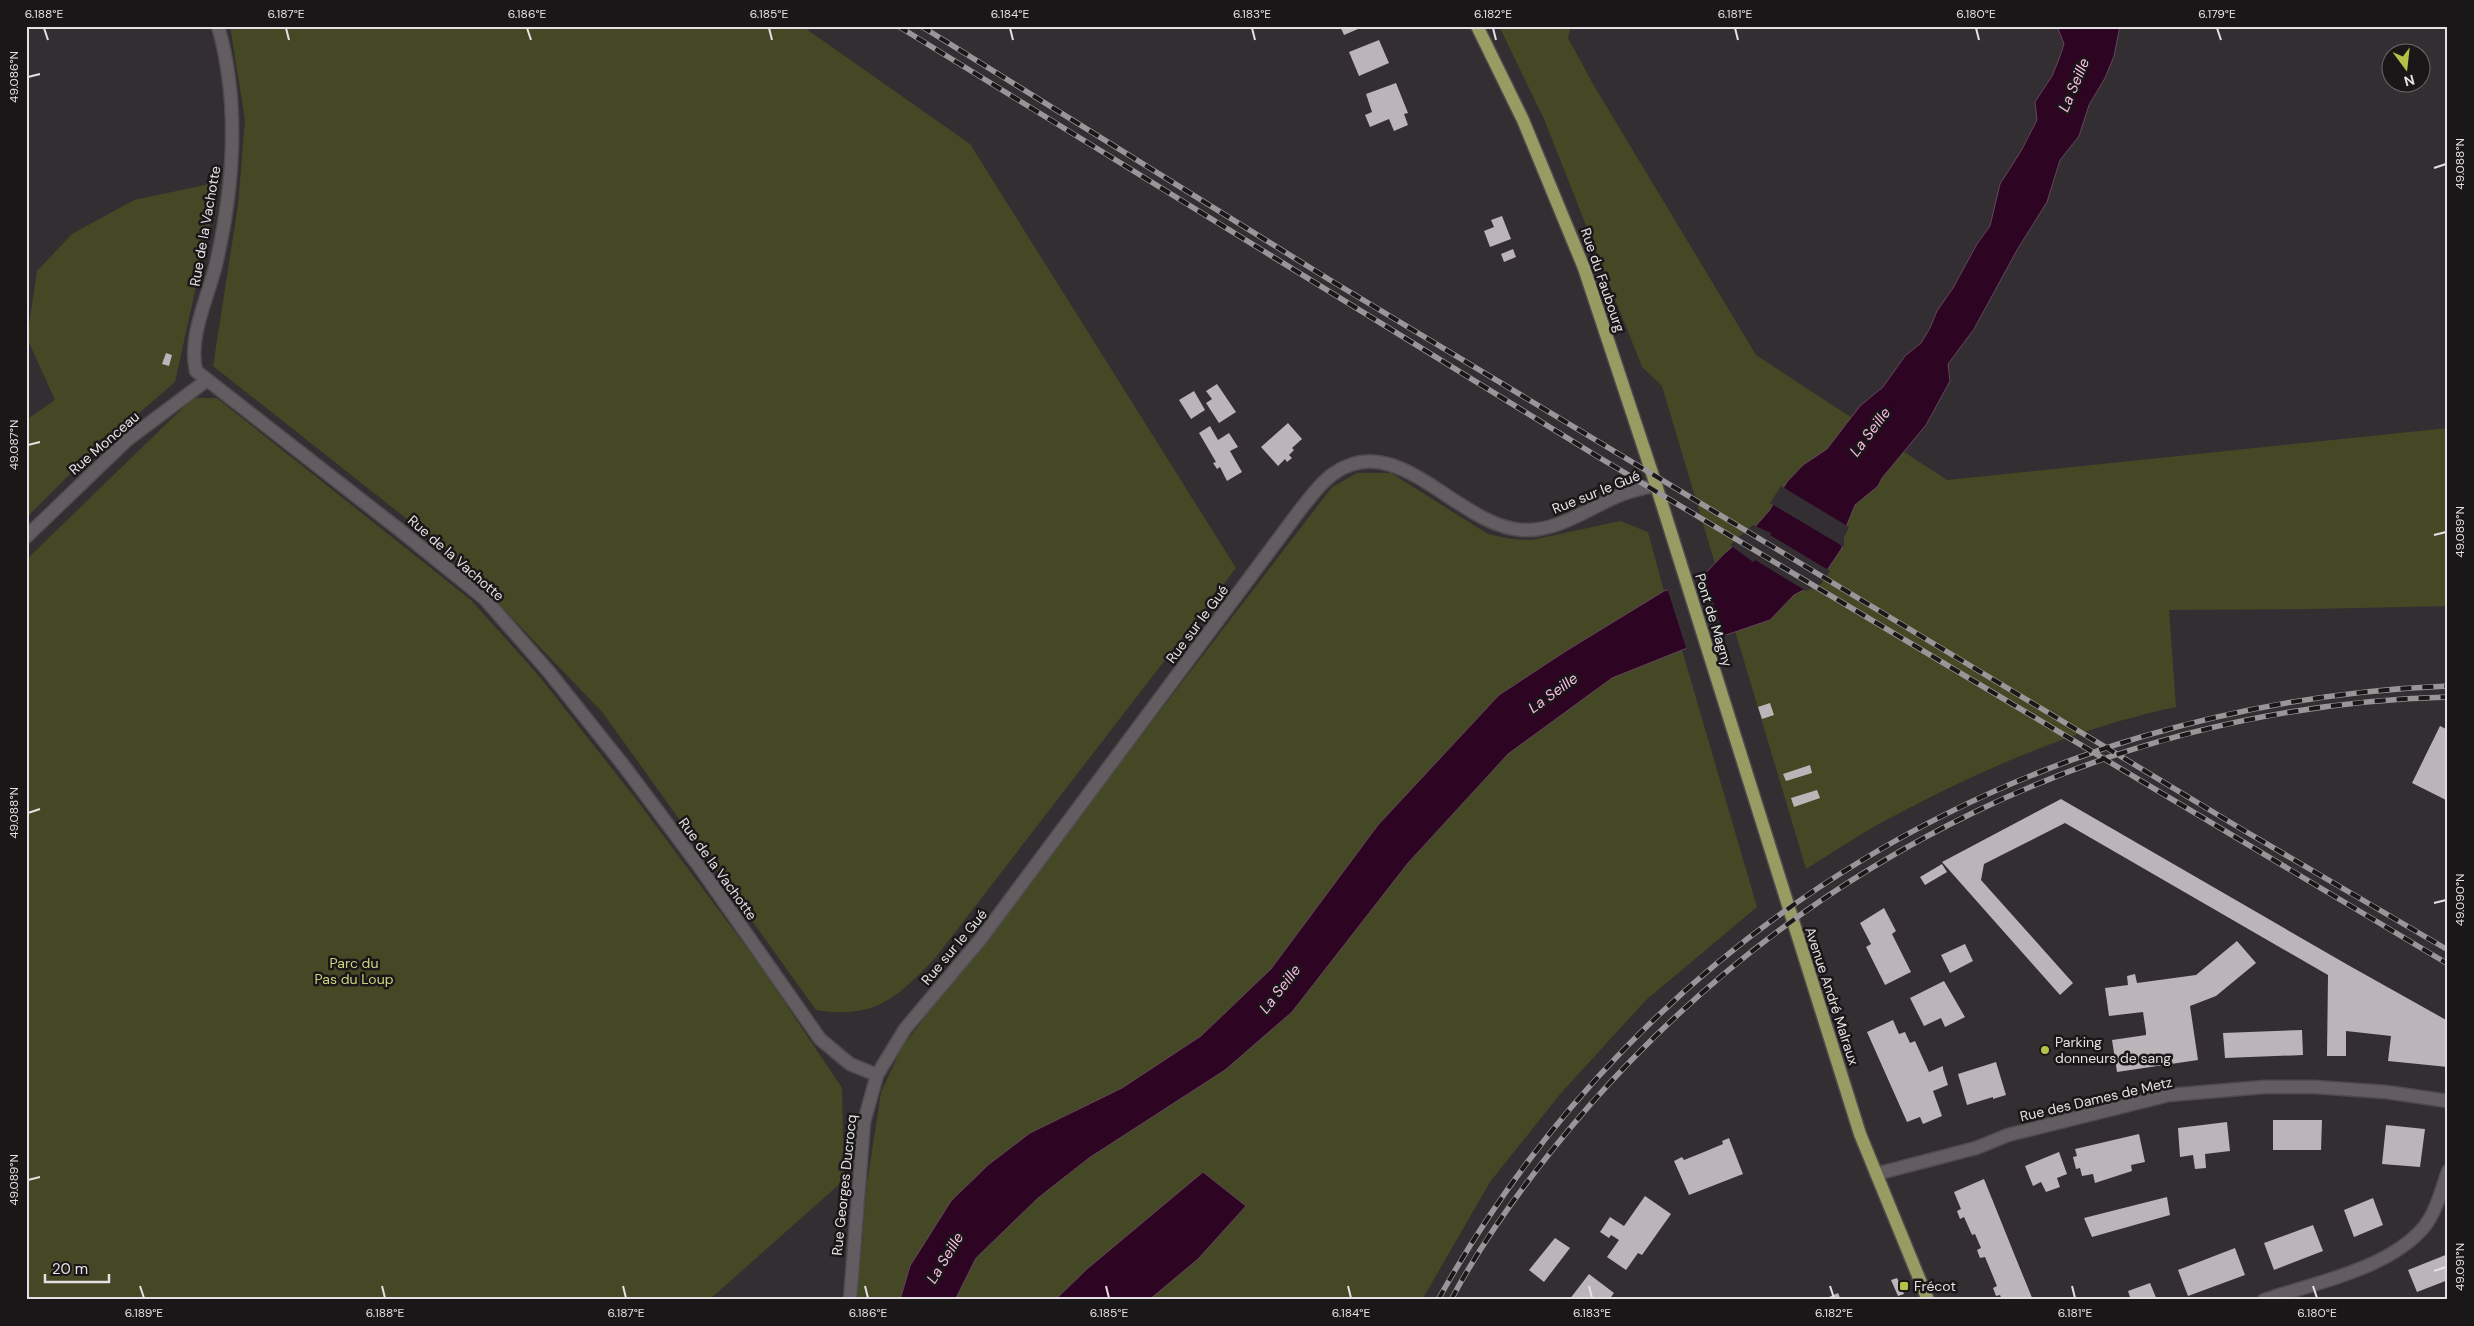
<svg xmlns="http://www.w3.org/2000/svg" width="2474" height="1326" font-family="'DM Sans',sans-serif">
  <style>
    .green { fill: #444824 }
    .water { fill: #2d0422; stroke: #64465c }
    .pier { fill: #332e31 }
    .building { fill: #bbb4b8 }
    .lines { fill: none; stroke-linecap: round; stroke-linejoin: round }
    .minor-casing { stroke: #4f4b4e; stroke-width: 15 }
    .major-casing { stroke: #4f4b4e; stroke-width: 15 }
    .minor { stroke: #635c60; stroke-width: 12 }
    .major { stroke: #989c62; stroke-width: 12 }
    .rail-casing { stroke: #999598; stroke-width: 5.5 }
    .rail { stroke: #191718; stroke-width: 4; stroke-dasharray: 11; stroke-linecap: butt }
    .ticks { fill: none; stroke: #e4e0e3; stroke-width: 2 }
    .poi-dot { fill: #b6c148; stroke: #191718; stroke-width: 2 }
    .labels { text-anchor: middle; stroke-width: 5; stroke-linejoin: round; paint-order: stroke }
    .street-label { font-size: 14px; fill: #e4e0e3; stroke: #191718 }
    .park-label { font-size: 14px; fill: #cbd580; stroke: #191718 }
    .poi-label { font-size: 14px; fill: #e4e0e3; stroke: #191718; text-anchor: start }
    .water-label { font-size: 15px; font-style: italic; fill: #fbbde5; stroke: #191718 }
    .neatline { fill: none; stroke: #e4e0e3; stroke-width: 2 }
    .ticks-label { font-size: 12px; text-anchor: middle; fill: #e4e0e3 }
  </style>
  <rect width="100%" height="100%" fill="#332e31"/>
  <g class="green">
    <path d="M230,26H802L970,144L1236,568L936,957C898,997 875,1020 816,1010L603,713L450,553L213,366L238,205L245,120Z"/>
    <path d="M1499,26H1571L1568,38L1593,84L1756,355L1947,480L2448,428V606L2314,609L2169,610L2176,707C2076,728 1980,770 1890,818C1861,833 1834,852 1806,869L1662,386L1642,367L1544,119Z"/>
    <polygon points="219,182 175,382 80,464 26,518 26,420 55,400 27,338 37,271 72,234 134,200"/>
    <polygon points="193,398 217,398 471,600 539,676 636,799 759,964 842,1088 844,1180 709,1300 26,1300 26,560"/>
    <polygon points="1357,473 1391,473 1488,534 1511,539 1532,540 1620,521 1648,532 1664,591 1566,651 1499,695 1378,825 1271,969 1201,1036 1122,1088 910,1266 900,1300 857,1300 867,1183 881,1092 902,1047 1332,487"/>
    <polygon points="1682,650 1757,907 1646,1000 1561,1093 1490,1182 1422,1300 955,1300 976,1258 1038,1198 1089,1158 1225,1070 1292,1012 1408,863 1508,754 1612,678"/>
  </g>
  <g class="water">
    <polygon points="2057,26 2120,26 2114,56 2105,78 2089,105 2079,136 2060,160 2047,202 2017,250 1974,329 1948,364 1950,381 1926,425 1882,478 1878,486 1855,505 1842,537 1842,548 1819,582 1794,595 1770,620 1682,650 1612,678 1508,754 1408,863 1292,1012 1225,1070 1089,1158 1038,1198 976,1258 955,1300 900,1300 910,1266 951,1201 988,1165 1030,1133 1122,1088 1201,1036 1271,969 1378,825 1499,695 1566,651 1664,591 1697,582 1725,553 1753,529 1769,511 1787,482 1803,465 1827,449 1860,406 1883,387 1905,356 1921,343 1930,328 1937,311 1953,288 1977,244 1990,226 2000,184 2021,151 2037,120 2035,102 2052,76 2059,59 2064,44"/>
    <polygon points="1203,1172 1246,1206 1198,1259 1149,1300 1055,1300 1087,1269"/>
  </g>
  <g class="pier">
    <polygon points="1781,486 1849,527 1844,537 1844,547 1770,503"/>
    <polygon points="1753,525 1771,533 1770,535 1830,571 1821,584 1806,591 1755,560 1753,562 1730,545"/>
    <polygon points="1703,571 1725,639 1687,651 1667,588 1695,579"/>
  </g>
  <g class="building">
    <polygon points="1340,26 1365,26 1344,35"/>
    <polygon points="1379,40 1389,63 1359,76 1349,52"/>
    <polygon points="1396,83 1408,113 1404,114 1408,125 1394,131 1389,119 1370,127 1365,115 1372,112 1366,94"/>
    <polygon points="1502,216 1511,239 1490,247 1484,231 1494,227 1491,220"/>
    <polygon points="1513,249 1516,257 1504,262 1501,254"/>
    <polygon points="166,353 172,355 169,366 162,364"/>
    <polygon points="1217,384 1236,412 1219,423 1206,403 1212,399 1206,391"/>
    <polygon points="1194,391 1205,410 1191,419 1179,400"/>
    <polygon points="1288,423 1302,439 1292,448 1294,450 1289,455 1292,458 1287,462 1285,459 1278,466 1261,447"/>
    <polygon points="1210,426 1218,440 1229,433 1238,447 1230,451 1242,472 1227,481 1220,467 1217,469 1213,463 1216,462 1199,433"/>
    <polygon points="1770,703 1774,715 1762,719 1758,707"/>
    <polygon points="2440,726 2448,730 2448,801 2412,783"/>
    <polygon points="1810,765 1812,773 1786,781 1783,774"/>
    <polygon points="1817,790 1820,798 1794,807 1791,798"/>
    <polygon points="2061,799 2348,965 2448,1021 2448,1067 2388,1061 2391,1036 2346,1031 2346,1056 2327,1056 2328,975 2065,823 1984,864 1981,880 2073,983 2060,995 1942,862"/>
    <polygon points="1942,864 1947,872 1925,885 1920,877"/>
    <polygon points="1884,908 1896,931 1892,934 1911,972 1885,985 1866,947 1871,944 1860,923"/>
    <polygon points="2237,941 2256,963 2216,996 2190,1006 2198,1060 2117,1072 2112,1040 2146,1035 2146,1032 2143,1012 2109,1016 2105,988 2128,985 2127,976 2135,974 2137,983 2196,975"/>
    <polygon points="1965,944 1973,961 1950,973 1941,955"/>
    <polygon points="1944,981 1965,1017 1945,1027 1941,1018 1924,1026 1910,998"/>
    <polygon points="1893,1020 1899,1034 1905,1032 1910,1043 1915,1041 1929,1072 1943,1066 1943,1069 1948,1085 1933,1091 1942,1116 1923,1124 1920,1117 1907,1122 1867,1032"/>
    <polygon points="2302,1030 2303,1055 2225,1058 2223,1033"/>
    <polygon points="1996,1062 2006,1095 1993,1099 1993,1097 1967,1105 1958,1074"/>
    <polygon points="2273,1120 2322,1120 2321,1150 2273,1150"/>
    <polygon points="2227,1122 2230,1151 2205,1154 2206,1168 2195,1169 2193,1155 2180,1157 2178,1128"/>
    <polygon points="2386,1125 2425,1129 2420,1167 2382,1164"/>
    <polygon points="2139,1134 2145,1162 2131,1165 2132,1171 2095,1183 2093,1174 2082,1176 2080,1168 2076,1169 2073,1157 2077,1156 2075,1149"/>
    <polygon points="1729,1138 1743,1174 1689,1195 1674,1161 1682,1157 1684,1160 1704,1152 1723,1144 1722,1141"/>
    <polygon points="2059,1152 2067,1174 2057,1178 2060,1187 2046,1192 2041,1182 2033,1186 2025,1166"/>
    <polygon points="1984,1179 2017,1261 2033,1300 2002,1300 2000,1295 1996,1296 1993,1288 1997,1286 1985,1257 1980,1258 1977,1250 1981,1248 1975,1234 1972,1235 1964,1217 1960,1219 1957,1211 1961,1209 1954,1192"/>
    <polygon points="1645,1196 1671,1214 1642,1255 1638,1253 1626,1270 1607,1257 1619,1240 1611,1235 1609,1238 1600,1232 1610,1217 1624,1226"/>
    <polygon points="2167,1197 2170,1215 2092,1237 2084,1218"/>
    <polygon points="2373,1198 2383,1225 2354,1237 2344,1210"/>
    <polygon points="2313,1225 2323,1251 2274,1270 2264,1243"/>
    <polygon points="1555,1238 1570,1248 1544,1282 1529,1270"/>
    <polygon points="2235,1248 2245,1275 2188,1296 2178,1270"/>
    <polygon points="2448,1254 2448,1280 2417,1292 2408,1270"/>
    <polygon points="1589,1274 1614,1293 1609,1300 1569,1300"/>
    <polygon points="1897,1278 1904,1294 1898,1296 1891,1280"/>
    <polygon points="2150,1283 2157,1300 2131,1300 2128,1291"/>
    <polygon points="1838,1293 1841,1300 1822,1300"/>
  </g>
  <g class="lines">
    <g class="minor-casing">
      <g id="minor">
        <path d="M218,26C240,103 234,186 216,264C208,298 188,336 196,371L401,531L485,599L549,672L624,766L701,869L820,1039L850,1064L877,1075"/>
        <polyline points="26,537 127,440 207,380"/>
        <polyline points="1876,1174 1976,1148 2008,1135 2169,1095 2264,1087 2315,1087 2386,1092 2448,1101"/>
        <path d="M850,1300L864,1122L877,1075L905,1029L980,940L1300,510C1310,498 1320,483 1333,474C1398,427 1458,527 1523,530C1559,532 1591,506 1623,494C1634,490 1645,488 1656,485"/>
        <path d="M2264,1300C2314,1283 2389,1269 2424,1227C2436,1212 2442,1189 2448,1171"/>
      </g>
    </g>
    <g class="major-casing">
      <polyline id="major" points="1477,26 1523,120 1584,268 1656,485 1860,1134 1928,1300"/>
    </g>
    <use href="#minor" class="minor"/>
    <use href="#major" class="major"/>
    <g class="rail-casing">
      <g id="rail">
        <polyline points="898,26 1595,455 2448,964"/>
        <polyline points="921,26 1330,280 2238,827 2448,950"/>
        <path d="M1438,1300C1644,929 2026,703 2448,686"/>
        <path d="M1451,1300C1488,1230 1538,1165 1589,1106C1808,857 2115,706 2448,697"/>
      </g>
    </g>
    <use href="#rail" class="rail"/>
  </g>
  <path class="ticks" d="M44,28L48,40M286,28L289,40M527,28L531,40M769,28L772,40M1010,28L1013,40M1252,28L1255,40M1493,28L1496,40M1735,28L1738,40M1976,28L1979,40M2217,28L2221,40M28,77L40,74M2434,168L2446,164M28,445L40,442M2434,535L2446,532M28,813L40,809M2434,903L2446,900M28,1180L40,1177M2434,1271L2446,1267M140,1286L144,1298M382,1286L385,1298M623,1286L626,1298M865,1286L868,1298M1106,1286L1109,1298M1348,1286L1351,1298M1589,1286L1592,1298M1830,1286L1834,1298M2072,1286L2075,1298M2313,1286L2317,1298"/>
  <g class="poi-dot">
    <circle cx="2045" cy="1050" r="5"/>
    <rect x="1899" y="1281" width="10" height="10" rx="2.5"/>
  </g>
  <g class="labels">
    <g class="street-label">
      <text transform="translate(205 226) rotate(-80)" y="5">Rue de la Vachotte</text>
      <text transform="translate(1603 280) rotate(71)" y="5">Rue du Faubourg</text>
      <text transform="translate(104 443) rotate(-41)" y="5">Rue Monceau</text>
      <text transform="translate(1596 492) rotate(-22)" y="5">Rue sur le Gué</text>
      <text transform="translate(456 558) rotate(41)" y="5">Rue de la Vachotte</text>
      <text transform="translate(1714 620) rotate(73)" y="5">Pont de Magny</text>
      <text transform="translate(1197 624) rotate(-53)" y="5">Rue sur le Gué</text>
      <text transform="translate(718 869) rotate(54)" y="5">Rue de la Vachotte</text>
      <text transform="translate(954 947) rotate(-50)" y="5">Rue sur le Gué</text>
      <text transform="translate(1832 996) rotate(72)" y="5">Avenue André Malraux</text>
      <text transform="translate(2096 1099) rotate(-13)" y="5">Rue des Dames de Metz</text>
      <text transform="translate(844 1185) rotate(-84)" y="5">Rue Georges Ducrocq</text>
    </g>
    <g class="park-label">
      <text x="354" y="968">Parc du<tspan x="354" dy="16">Pas du Loup</tspan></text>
    </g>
    <g class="poi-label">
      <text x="2055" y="1047">Parking<tspan x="2055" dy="16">donneurs de sang</tspan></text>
      <text x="1914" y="1291">Frécot</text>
    </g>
    <g class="water-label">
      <text transform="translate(2074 85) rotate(-67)" y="5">La Seille</text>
      <text transform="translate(1870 432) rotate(-53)" y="5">La Seille</text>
      <text transform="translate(1553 693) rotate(-36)" y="5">La Seille</text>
      <text transform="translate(1280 989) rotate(-52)" y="5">La Seille</text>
      <text transform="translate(945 1258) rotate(-59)" y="5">La Seille</text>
    </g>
  </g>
  <rect width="2474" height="1326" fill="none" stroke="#191718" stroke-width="55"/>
  <g transform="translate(2406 68) rotate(165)"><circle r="24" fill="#191718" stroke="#6a6769"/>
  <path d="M0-4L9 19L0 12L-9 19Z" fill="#b6c148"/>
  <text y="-8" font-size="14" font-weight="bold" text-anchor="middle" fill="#e4e0e3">N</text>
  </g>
  <path d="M45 1274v8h64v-8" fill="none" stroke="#e4e0e3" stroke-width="2.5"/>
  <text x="52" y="1274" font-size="15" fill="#e4e0e3" stroke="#191718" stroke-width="4" paint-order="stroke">20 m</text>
  <rect x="28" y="28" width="2418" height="1270" class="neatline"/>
  <g class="ticks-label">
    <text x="44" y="18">6.188°E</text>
    <text x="286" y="18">6.187°E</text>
    <text x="527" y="18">6.186°E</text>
    <text x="769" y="18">6.185°E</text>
    <text x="1010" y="18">6.184°E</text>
    <text x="1252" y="18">6.183°E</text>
    <text x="1493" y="18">6.182°E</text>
    <text x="1735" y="18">6.181°E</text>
    <text x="1976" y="18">6.180°E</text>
    <text x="2217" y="18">6.179°E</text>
    <text transform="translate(14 77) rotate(-90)" y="4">49.086°N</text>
    <text transform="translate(2460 164) rotate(-90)" y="4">49.088°N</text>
    <text transform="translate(14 445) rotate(-90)" y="4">49.087°N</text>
    <text transform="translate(2460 532) rotate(-90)" y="4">49.089°N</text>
    <text transform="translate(14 813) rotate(-90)" y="4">49.088°N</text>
    <text transform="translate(2460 900) rotate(-90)" y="4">49.090°N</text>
    <text transform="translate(14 1180) rotate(-90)" y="4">49.089°N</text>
    <text transform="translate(2460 1267) rotate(-90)" y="4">49.091°N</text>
    <text x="144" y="1317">6.189°E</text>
    <text x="385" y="1317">6.188°E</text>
    <text x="626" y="1317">6.187°E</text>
    <text x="868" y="1317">6.186°E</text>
    <text x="1109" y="1317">6.185°E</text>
    <text x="1351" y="1317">6.184°E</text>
    <text x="1592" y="1317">6.183°E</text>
    <text x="1834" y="1317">6.182°E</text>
    <text x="2075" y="1317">6.181°E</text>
    <text x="2317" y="1317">6.180°E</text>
  </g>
</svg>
